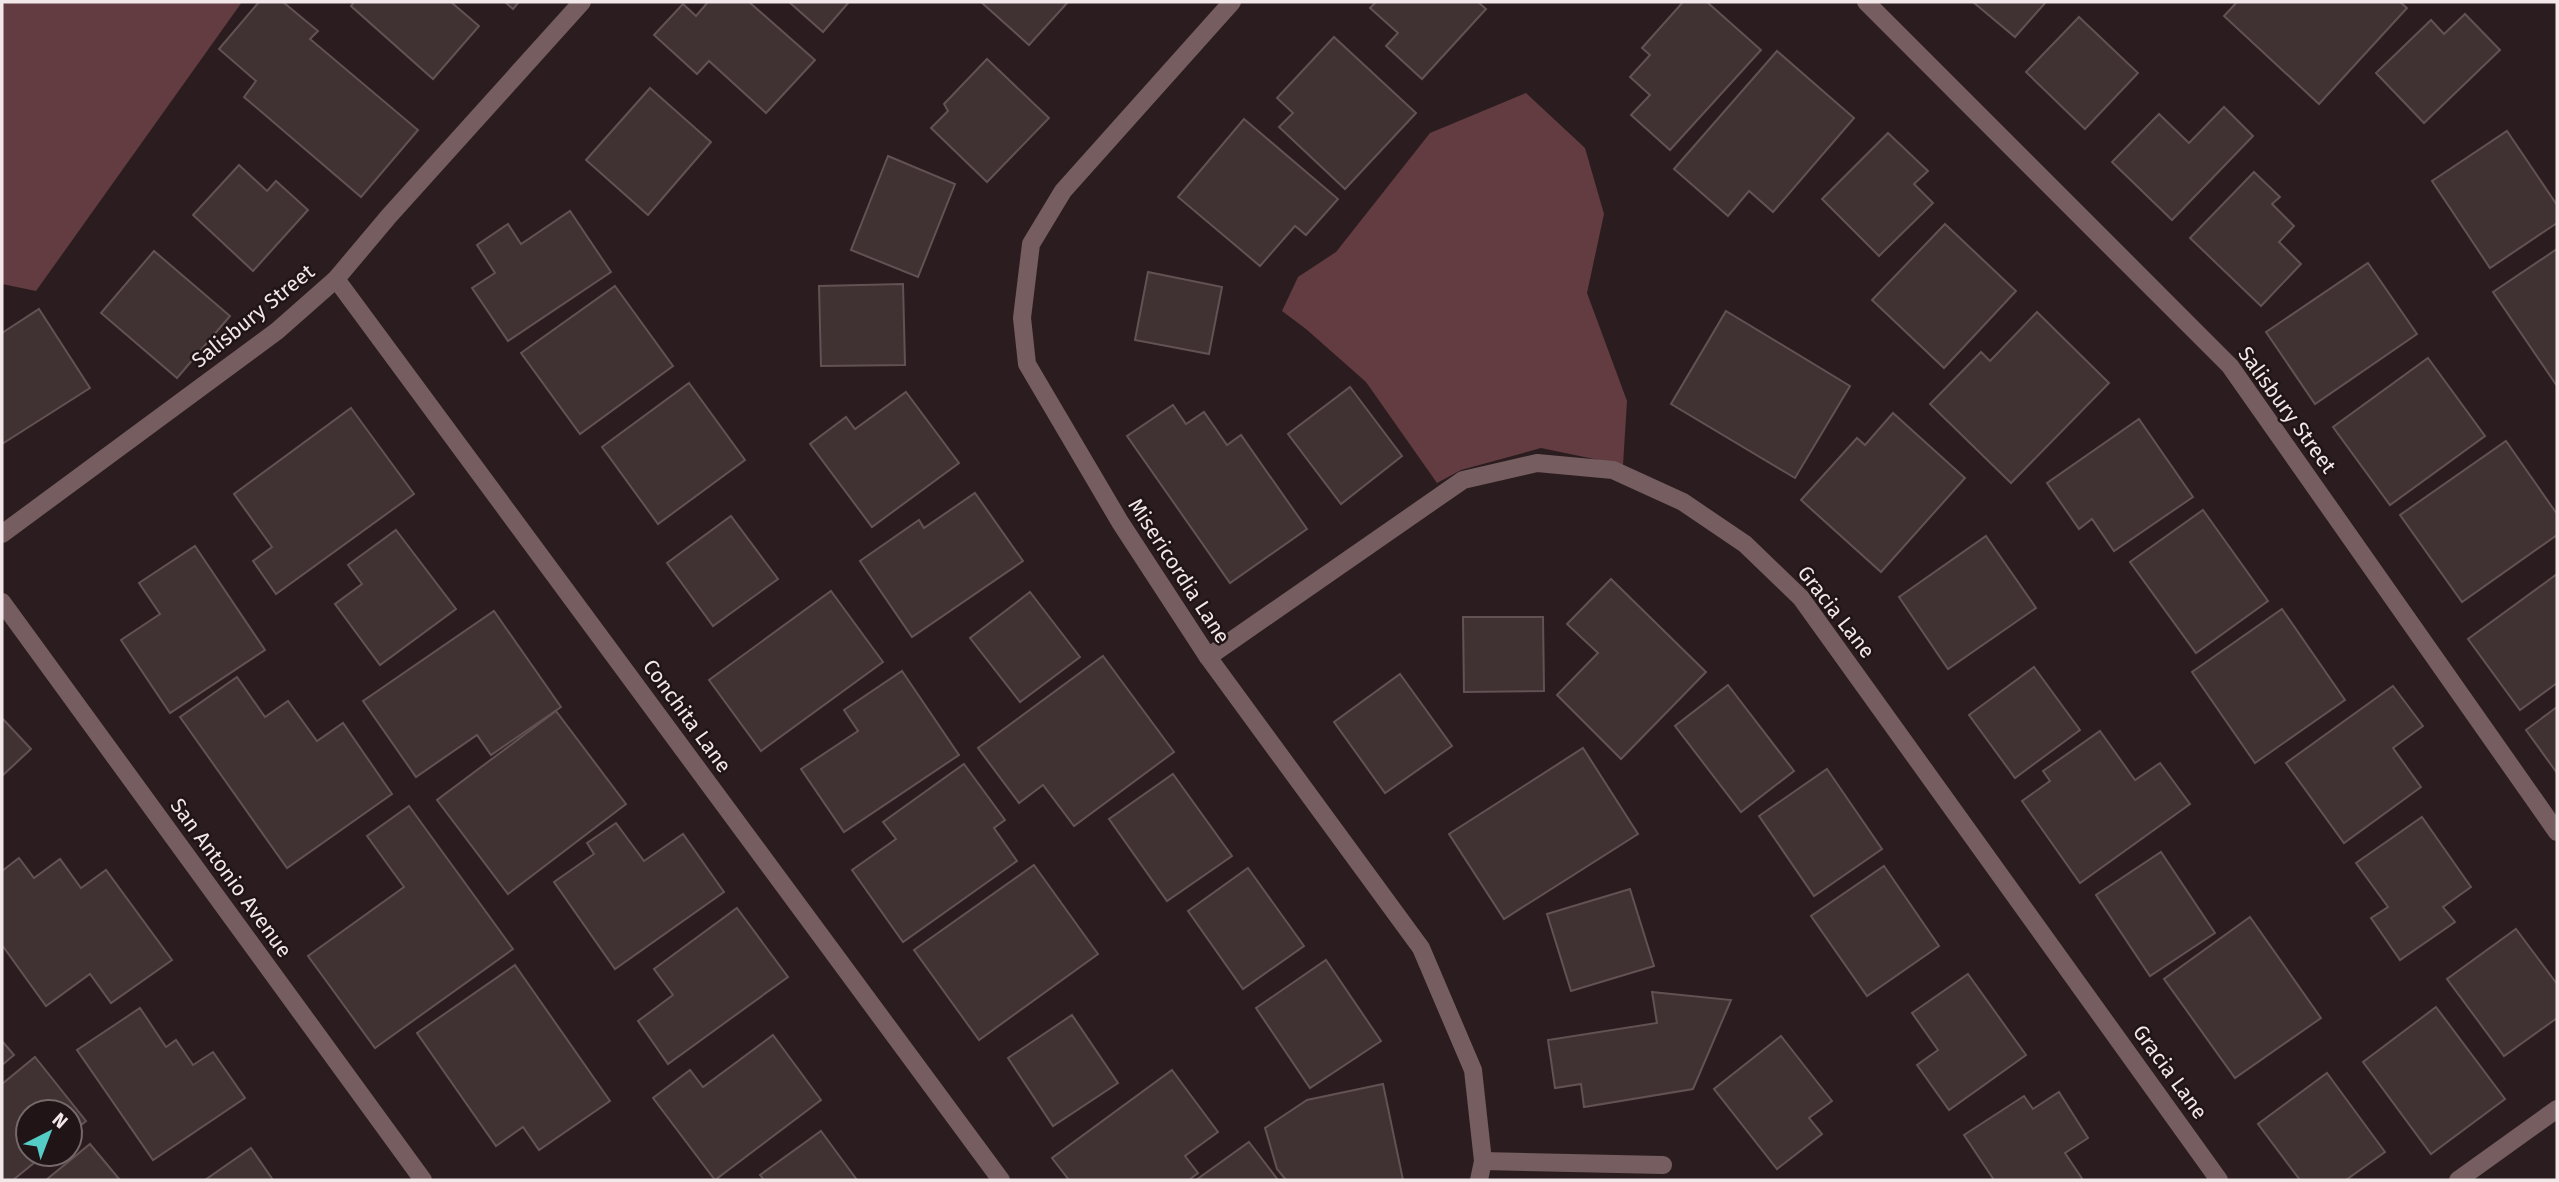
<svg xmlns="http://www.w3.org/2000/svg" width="2559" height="1182" font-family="'Fira Sans',sans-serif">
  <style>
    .green { fill: #623c41 }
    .building { fill: #403133; stroke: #625254; stroke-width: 2 }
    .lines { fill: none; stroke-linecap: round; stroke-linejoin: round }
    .minor { stroke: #755d60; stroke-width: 18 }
    .labels { text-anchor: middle; stroke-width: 5; stroke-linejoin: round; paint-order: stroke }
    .street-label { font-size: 21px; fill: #f2e8e9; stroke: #211416 }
  </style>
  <rect width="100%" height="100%" fill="#2b1d1f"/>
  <g class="green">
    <polygon points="2,2 242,2 36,291 2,284"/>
    <polygon points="1526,93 1585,148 1604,214 1587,293 1627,401 1623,465 1541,448 1461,470 1437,483 1366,382 1306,329 1282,311 1298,277 1336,252 1430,133"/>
  </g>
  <g class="building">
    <polygon points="259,2 283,2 318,31 310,39 418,130 361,197 244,97 256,81 219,49"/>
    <polygon points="354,2 451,2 479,26 433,79 351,6"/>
    <polygon points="505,2 519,2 513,9"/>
    <polygon points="708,2 749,2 815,60 766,113 709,61 697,74 654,35 683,4 696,16"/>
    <polygon points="789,2 849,2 823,32"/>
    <polygon points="981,2 1068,2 1029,45"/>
    <polygon points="1376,2 1478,2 1486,9 1422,79 1386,46 1398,33 1370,8"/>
    <polygon points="1683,2 1707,2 1761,50 1670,150 1631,115 1650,95 1630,77 1650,55 1642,48"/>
    <polygon points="1973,2 2046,2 2015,37"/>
    <polygon points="2237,2 2400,2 2407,8 2319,104 2224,16"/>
    <polygon points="2465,14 2500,50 2424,123 2376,73 2431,20 2444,34"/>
    <polygon points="2079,17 2138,73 2085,129 2026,72"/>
    <polygon points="1334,37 1416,113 1345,189 1279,127 1293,113 1277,98"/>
    <polygon points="1777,51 1854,118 1773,212 1749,191 1728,216 1674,169"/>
    <polygon points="987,59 1049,118 987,182 931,128 948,111 944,104"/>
    <polygon points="650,88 711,142 648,215 586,160"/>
    <polygon points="2224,107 2253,136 2172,220 2112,162 2159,114 2189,143"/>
    <polygon points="1244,119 1338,199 1306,235 1295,226 1260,266 1178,197"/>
    <polygon points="2507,131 2557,205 2557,223 2490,268 2432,181"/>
    <polygon points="1888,133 1928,171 1914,184 1933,203 1879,256 1822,199"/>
    <polygon points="888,156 955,184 918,277 851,250"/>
    <polygon points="239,165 267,191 276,181 308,210 253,271 193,215"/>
    <polygon points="2254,172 2280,197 2272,204 2294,226 2279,242 2301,264 2261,306 2190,238"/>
    <polygon points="570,211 611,272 508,341 472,288 495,273 477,245 508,224 521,244"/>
    <polygon points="1945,224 2016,291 1944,368 1872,300"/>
    <polygon points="2557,249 2557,386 2493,292"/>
    <polygon points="154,251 230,316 177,378 101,313"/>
    <polygon points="2368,263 2417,334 2315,404 2266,332"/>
    <polygon points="1148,272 1222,287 1209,354 1135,340"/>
    <polygon points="903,284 905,365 821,366 819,286"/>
    <polygon points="615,286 673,366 580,434 521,353"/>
    <polygon points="39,309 90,388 2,444 2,333"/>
    <polygon points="1726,311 1850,386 1795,478 1671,404"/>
    <polygon points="2037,312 2109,383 2011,483 1930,404 1981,352 1990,361"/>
    <polygon points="2428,358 2485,436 2390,505 2333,427"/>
    <polygon points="689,383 745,460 658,524 602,447"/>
    <polygon points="1350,387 1402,456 1341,504 1288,434"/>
    <polygon points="906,392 959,463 872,527 810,444 846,417 855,429"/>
    <polygon points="1173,405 1186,424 1204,412 1227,445 1241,435 1307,529 1230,583 1127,436"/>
    <polygon points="351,408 414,494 276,594 253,561 272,547 234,494"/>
    <polygon points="1893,413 1965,478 1881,572 1801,500 1857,438 1865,445"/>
    <polygon points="2139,419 2193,497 2114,551 2092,519 2079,529 2047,483"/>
    <polygon points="2506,441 2557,514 2557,535 2462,602 2400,515"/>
    <polygon points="975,493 1023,561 912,637 860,561 919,520 924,528"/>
    <polygon points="2203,510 2268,601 2196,653 2130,562"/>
    <polygon points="731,516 778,579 713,626 667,563"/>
    <polygon points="396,530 456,609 380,665 335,604 362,584 348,565"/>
    <polygon points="1986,536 2036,608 1948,669 1899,597"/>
    <polygon points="195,546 265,650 170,713 121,640 160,614 139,583"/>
    <polygon points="2557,574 2557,683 2520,710 2468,639"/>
    <polygon points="1611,579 1706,672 1621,759 1557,695 1598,653 1567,624"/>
    <polygon points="831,591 883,662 761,751 709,680"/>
    <polygon points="1030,592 1080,657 1020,702 970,638"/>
    <polygon points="2282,609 2345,700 2255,763 2192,672"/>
    <polygon points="494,611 561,707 491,755 477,735 416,777 363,701"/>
    <polygon points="1463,617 1543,617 1544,691 1464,692"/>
    <polygon points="1103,656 1174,752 1074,826 1043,785 1019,803 978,748"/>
    <polygon points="2034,667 2080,730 2015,778 1969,715"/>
    <polygon points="902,671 959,755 844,832 801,769 858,731 844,710"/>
    <polygon points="1400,674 1452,746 1385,793 1334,722"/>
    <polygon points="237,677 265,717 288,701 317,741 343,723 392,794 287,868 180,717"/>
    <polygon points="1728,685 1794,771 1741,812 1675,726"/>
    <polygon points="2393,686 2423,726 2393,748 2421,787 2344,843 2286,763"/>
    <polygon points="2557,707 2557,773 2526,730"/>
    <polygon points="556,711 626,804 508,894 437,800"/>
    <polygon points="2,718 31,749 2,776"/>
    <polygon points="2100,731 2135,780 2160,763 2190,804 2080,883 2022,801 2050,781 2043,771"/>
    <polygon points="1583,748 1638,834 1504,919 1449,834"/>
    <polygon points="964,764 1005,820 994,828 1017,861 903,942 852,870 896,839 883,822"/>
    <polygon points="1827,769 1882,849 1814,896 1759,816"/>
    <polygon points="1173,774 1232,856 1167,901 1109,819"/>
    <polygon points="409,806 513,949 375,1048 308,956 404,887 367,836"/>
    <polygon points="2422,817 2471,887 2443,907 2455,922 2400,960 2371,918 2388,907 2356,863"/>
    <polygon points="616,823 644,861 683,834 724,892 615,969 554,882 594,854 587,843"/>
    <polygon points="2161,852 2215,933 2150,976 2096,895"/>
    <polygon points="19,858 34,878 60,859 81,888 106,870 172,960 111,1003 90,974 46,1006 2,945 2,871"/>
    <polygon points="1034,865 1098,954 979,1040 914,950"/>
    <polygon points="1884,866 1939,946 1867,996 1811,916"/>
    <polygon points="1248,868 1304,946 1243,989 1188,911"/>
    <polygon points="1630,889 1654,966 1571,991 1547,914"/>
    <polygon points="737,908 788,977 668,1064 638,1021 673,995 654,969"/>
    <polygon points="2250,917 2321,1018 2235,1078 2164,979"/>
    <polygon points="2516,929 2557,984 2557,1018 2504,1056 2447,979"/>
    <polygon points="1326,960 1381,1041 1310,1088 1256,1008"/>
    <polygon points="515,965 610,1101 539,1150 523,1127 496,1146 417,1033"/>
    <polygon points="1968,974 2026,1055 1949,1110 1917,1065 1938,1050 1912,1013"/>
    <polygon points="1652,992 1731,1000 1693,1089 1584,1107 1581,1084 1555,1088 1548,1040 1657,1023"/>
    <polygon points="2436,1007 2505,1099 2431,1154 2363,1062"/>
    <polygon points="140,1008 166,1047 176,1040 193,1065 213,1052 245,1098 153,1160 77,1050"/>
    <polygon points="1072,1015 1118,1083 1053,1126 1008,1058"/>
    <polygon points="773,1035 821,1100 715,1180 653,1098 690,1070 703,1087"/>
    <polygon points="1781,1036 1832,1101 1809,1118 1822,1134 1777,1169 1714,1089"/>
    <polygon points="2,1041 14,1055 2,1065"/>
    <polygon points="35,1057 86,1121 70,1134 70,1112 28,1112 28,1154 45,1154 13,1180 2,1180 2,1084"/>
    <polygon points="1172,1070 1218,1132 1185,1156 1198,1173 1189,1180 1069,1180 1052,1158"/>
    <polygon points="2327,1073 2385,1152 2346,1180 2300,1180 2258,1124"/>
    <polygon points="1383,1084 1403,1180 1286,1180 1277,1169 1265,1128 1307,1100"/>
    <polygon points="2059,1092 2088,1138 2065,1153 2083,1180 1994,1180 1964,1135 2024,1096 2033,1109"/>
    <polygon points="821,1131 857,1180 764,1180 760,1175"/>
    <polygon points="1249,1142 1278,1180 1196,1180"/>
    <polygon points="90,1144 120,1180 46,1180"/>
    <polygon points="251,1148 273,1180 205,1180"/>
  </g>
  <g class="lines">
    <g class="minor">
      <polyline points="1232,2 1063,191 1031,244 1022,318 1027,364 1120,522 1208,657 1421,948 1473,1070 1483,1161 1479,1180"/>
      <polyline points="1866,2 2230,366 2557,832"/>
      <polyline points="336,279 1001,1180"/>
      <polyline points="2,534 277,331 336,279 389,216 582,2"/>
      <polyline points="2,602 423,1180"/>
      <polyline points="1208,657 1463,480 1537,463 1613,470 1683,502 1745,544 1801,598 2219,1180"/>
      <polyline points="1483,1161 1663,1165"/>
      <polyline points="2458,1180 2557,1109"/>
    </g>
  </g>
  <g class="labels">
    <g class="street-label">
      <text transform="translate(253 316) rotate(-39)" y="7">Salisbury Street</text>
      <text transform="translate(2287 410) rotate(54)" y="7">Salisbury Street</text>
      <text transform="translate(1179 571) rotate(57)" y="7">Misericordia Lane</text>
      <text transform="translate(1836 612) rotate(52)" y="7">Gracia Lane</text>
      <text transform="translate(687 716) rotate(54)" y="7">Conchita Lane</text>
      <text transform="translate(231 878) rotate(54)" y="7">San Antonio Avenue</text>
      <text transform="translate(2170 1072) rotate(54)" y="7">Gracia Lane</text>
    </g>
  </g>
  <rect width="2559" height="1182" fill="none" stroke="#f2e8e9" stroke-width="7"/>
  <g transform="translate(49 1133) rotate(42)"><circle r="33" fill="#211416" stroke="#75696a" stroke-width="2"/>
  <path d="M0-5L12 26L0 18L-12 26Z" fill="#54cdc7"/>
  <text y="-10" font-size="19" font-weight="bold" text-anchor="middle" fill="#f2e8e9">N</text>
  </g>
</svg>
